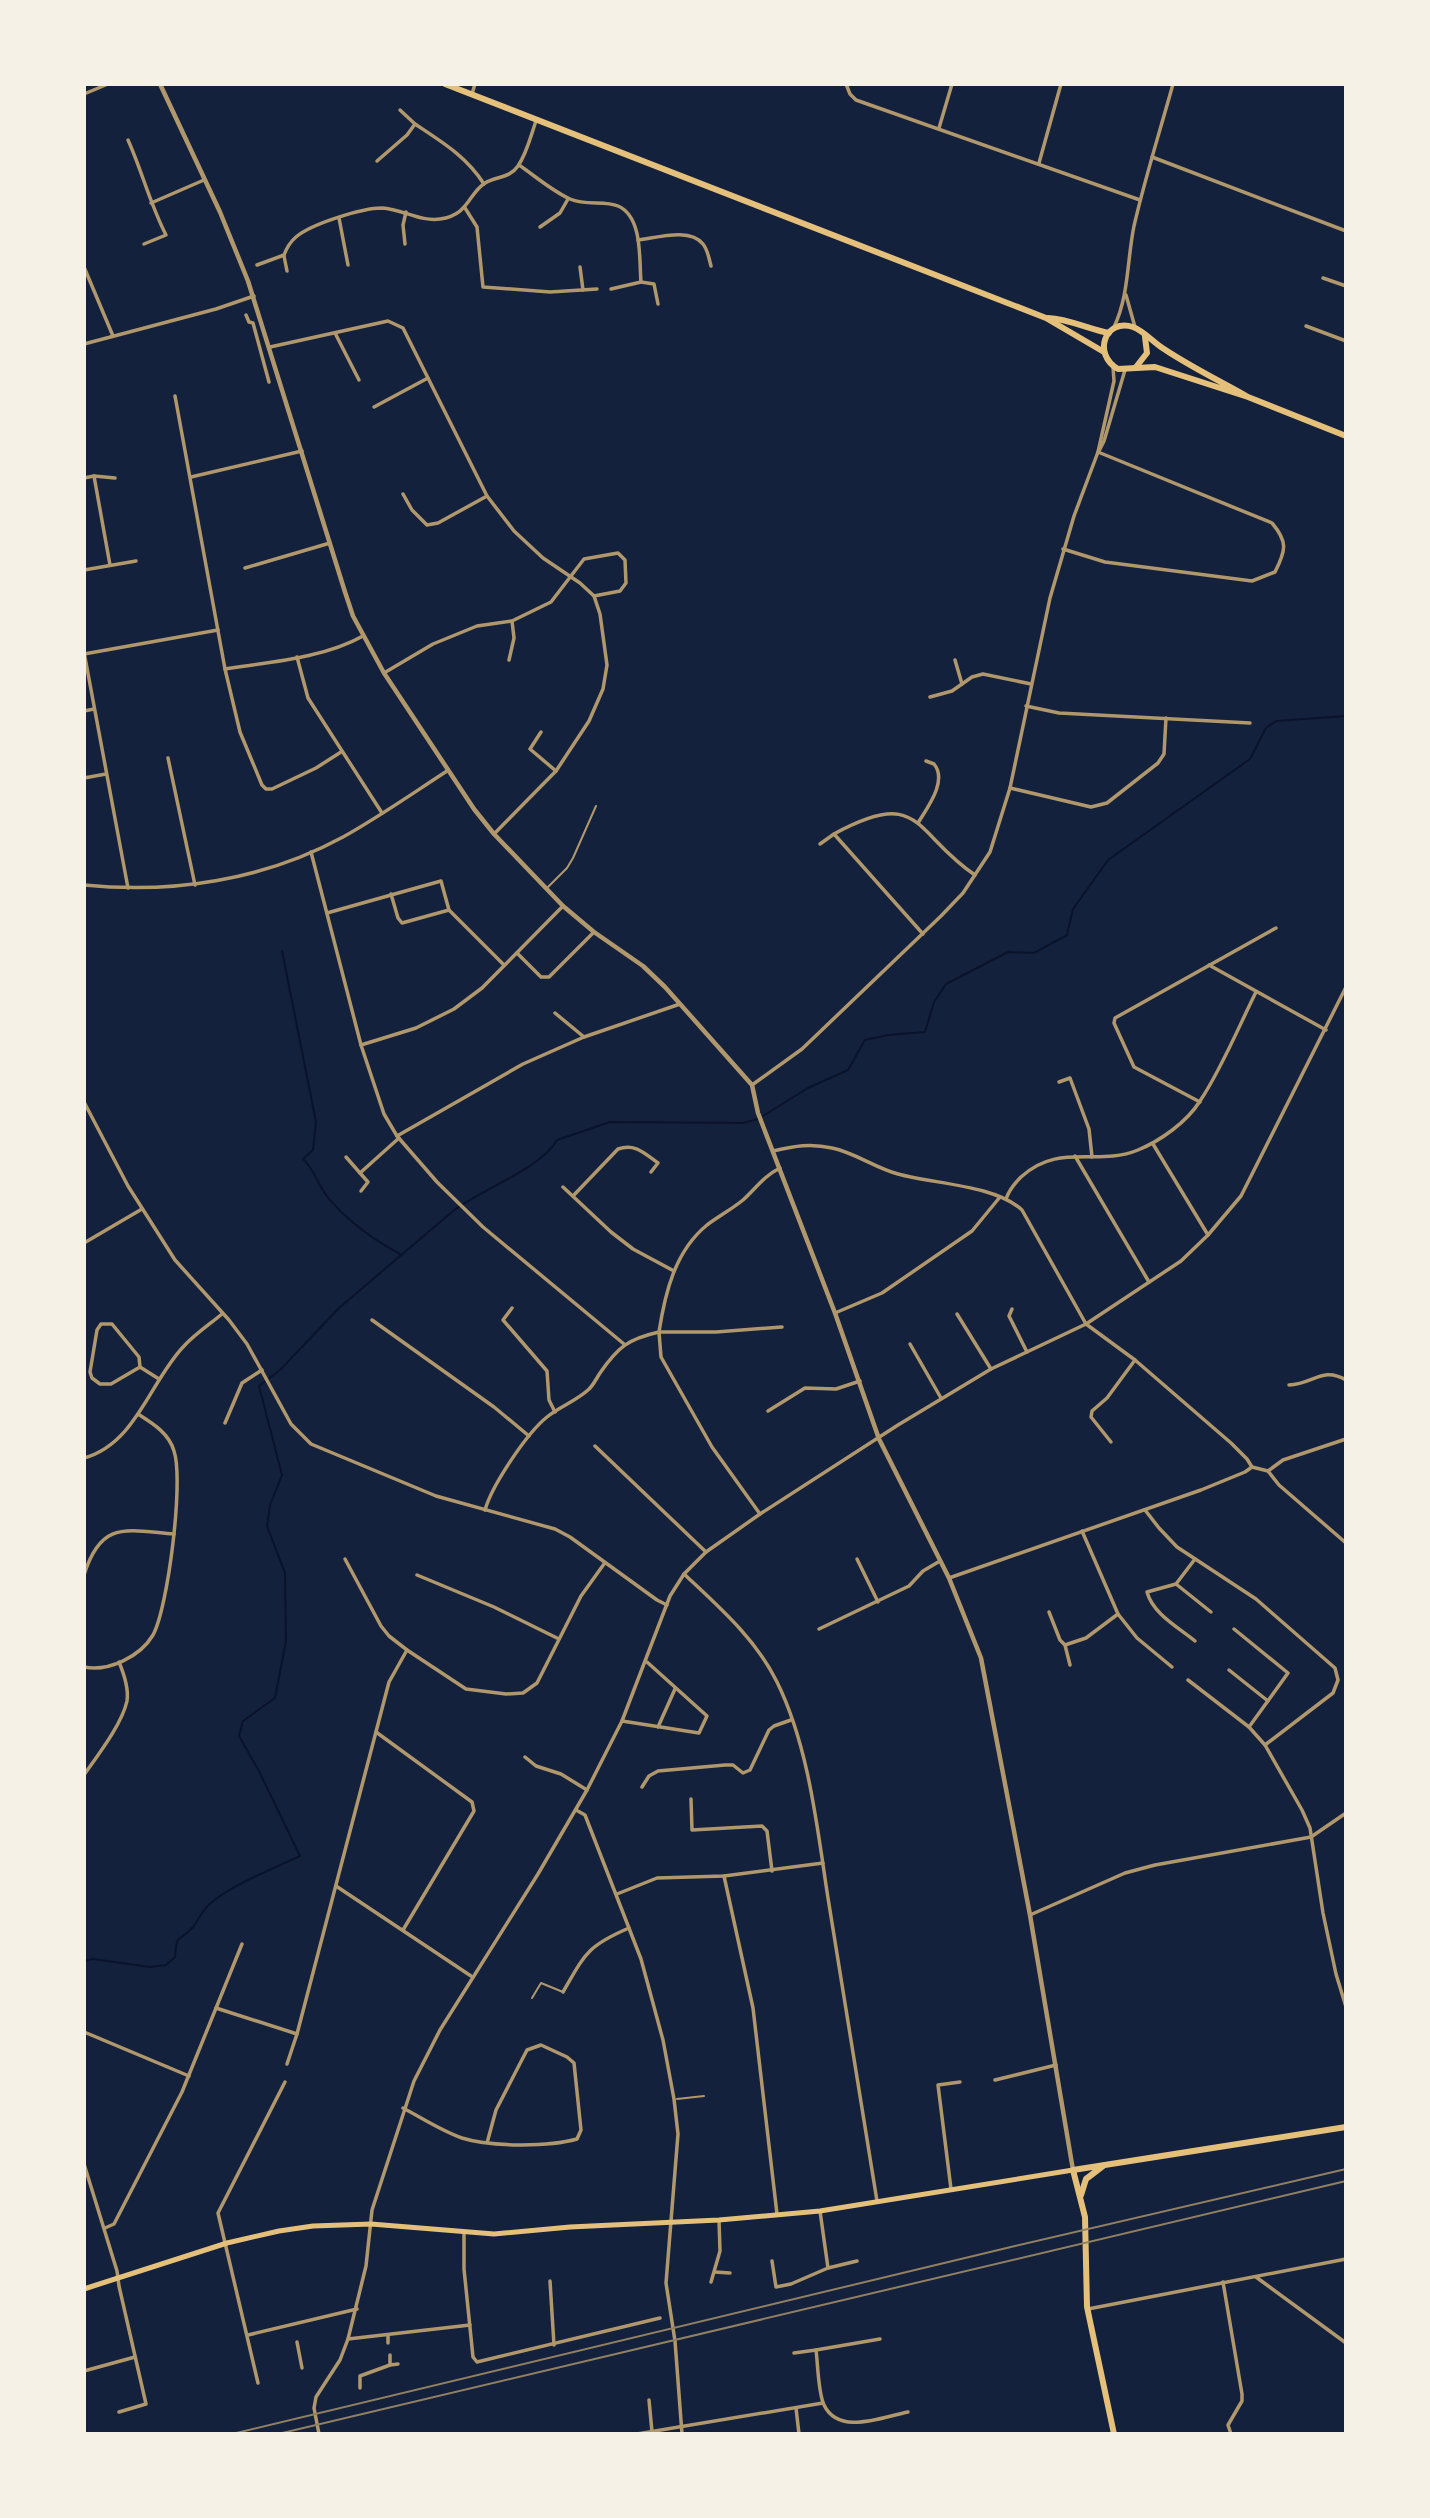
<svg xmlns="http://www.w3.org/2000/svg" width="1430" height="2518" font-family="'PT Sans',sans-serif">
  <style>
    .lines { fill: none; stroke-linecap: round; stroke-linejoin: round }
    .stream { stroke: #0b132b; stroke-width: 2 }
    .service { stroke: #b1986c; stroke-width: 2 }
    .minor { stroke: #b1986c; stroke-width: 3.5 }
    .tertiary { stroke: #b1986c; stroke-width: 4.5 }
    .secondary { stroke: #e5c07b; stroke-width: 5 }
    .primary { stroke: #e5c07b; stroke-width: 6 }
    .trunk { stroke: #e5c07b; stroke-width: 6 }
    .rail { stroke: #918062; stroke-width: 2 }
  </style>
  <rect width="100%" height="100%" fill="#14213d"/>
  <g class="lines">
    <g class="stream">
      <path d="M282,951L316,1122L313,1150L303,1159C315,1170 319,1188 330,1200C350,1223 374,1240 400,1254"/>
      <polyline points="763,1116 808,1088 848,1070 865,1040 888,1035 925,1032 934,1002 946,984 1008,952 1034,953 1067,935 1073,909 1108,860 1250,759 1266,728 1276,721 1346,716"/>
      <path d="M84,1961L93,1959L150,1967L166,1965L175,1957C177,1931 178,1944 193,1927C197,1922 200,1915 205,1909C221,1889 275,1868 300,1856L259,1771L239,1736L243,1721L275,1698L286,1641L285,1573L267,1526L270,1505L282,1475L259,1386L280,1370L339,1308L453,1211C480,1190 542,1168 557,1140L610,1122L743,1123L758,1119"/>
    </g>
    <g class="service">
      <polyline points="547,888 567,868 573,858 596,806"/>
      <polyline points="532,1998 541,1983 563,1992"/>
      <polyline points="677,2099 704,2096"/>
    </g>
    <g class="minor">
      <polyline points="846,84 850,94 856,100 1140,200"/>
      <polyline points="84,94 108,84"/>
      <polyline points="472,94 475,84"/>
      <polyline points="400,110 415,124"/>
      <polyline points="939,128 952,84"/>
      <path d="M128,140C142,171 150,204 166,235L144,244"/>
      <polyline points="1152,157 1346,231"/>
      <path d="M377,161L407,135L415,124C442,142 466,156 484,184"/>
      <polyline points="1039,163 1061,84"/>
      <path d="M519,165C535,176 552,191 570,199C586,206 605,200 618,206C643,217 639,259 641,282L654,284L658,304"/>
      <polyline points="151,203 204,180"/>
      <polyline points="465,208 477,227 483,287 550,292 597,289"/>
      <polyline points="339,218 348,265"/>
      <polyline points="540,227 560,213 568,199"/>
      <path d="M638,240C656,238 690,227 703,244C708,250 709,259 711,266"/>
      <polyline points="405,244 403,225 406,212"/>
      <polyline points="284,256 287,271"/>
      <path d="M257,265L284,255C287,247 290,242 296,237C311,224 362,208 382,208C402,209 421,222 440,219C469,215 468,194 485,183C497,176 510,178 518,166C527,153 531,135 536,121"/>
      <polyline points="84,267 113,336"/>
      <polyline points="580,267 583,290"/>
      <polyline points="1323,278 1346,286"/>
      <polyline points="611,289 641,282"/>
      <polyline points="1126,295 1135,327"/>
      <polyline points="246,315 249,322 253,323 269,382"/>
      <polyline points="1306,326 1346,341"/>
      <path d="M1114,327C1129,296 1127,260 1134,226C1145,178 1160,131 1173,84"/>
      <polyline points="335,333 359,380"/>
      <polyline points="84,344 216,309 254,296"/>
      <polyline points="270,347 388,321 403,328 487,496 514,531 543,558 580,583 594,596 600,614 607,665 603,689 589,721 556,771 494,834"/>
      <polyline points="175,396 225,669 240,732 262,785 266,789 272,789 316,768 341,752"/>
      <polyline points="374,407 428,378"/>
      <polyline points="1099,451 1104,441 1125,370"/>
      <polyline points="191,477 302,451"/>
      <polyline points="84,478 94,476"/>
      <polyline points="403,494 412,510 427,525 438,523 487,496"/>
      <path d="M1063,549L1105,562L1252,581L1275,572C1286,550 1288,542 1272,523L1098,452"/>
      <polyline points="110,565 94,476 115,478"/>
      <polyline points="245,568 330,543"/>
      <polyline points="84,570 136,561"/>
      <polyline points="84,652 128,888"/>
      <polyline points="84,654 218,630"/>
      <polyline points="297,657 308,698 382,813"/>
      <polyline points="509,660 514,638 512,621"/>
      <polyline points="955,660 962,684"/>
      <path d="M225,669C270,662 324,658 363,636"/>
      <polyline points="384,673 433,644 477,626 512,621 551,602 584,559 618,553 625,560 626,583 620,591 594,596"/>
      <polyline points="930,697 952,691 972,677 983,674 1031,684"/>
      <polyline points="1026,706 1059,713 1250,723"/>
      <polyline points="84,711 94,709"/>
      <polyline points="541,732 530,749 556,771"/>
      <polyline points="168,758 195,885"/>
      <polyline points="84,778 106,774"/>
      <polyline points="1010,788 1091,807 1107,803 1158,763 1164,754 1166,718"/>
      <path d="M918,823C927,808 948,781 934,764L926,761"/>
      <polyline points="820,844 834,834"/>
      <polyline points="311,852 361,1045 384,1114 397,1136 437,1182 483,1227 624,1344"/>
      <path d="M84,885C173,894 264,880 343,837C379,817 413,793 447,771"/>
      <polyline points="391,894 398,918 402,923 449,910"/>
      <polyline points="327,913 441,881 449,910 504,965"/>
      <path d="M923,934L834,834C922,786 913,833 975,875"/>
      <polyline points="517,953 541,977 549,977 594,932"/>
      <polyline points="1209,965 1326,1030"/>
      <polyline points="555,1013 584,1037"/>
      <polyline points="361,1045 416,1028 454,1009 482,988 563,906"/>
      <polyline points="1059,1082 1070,1078 1089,1129 1092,1157"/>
      <polyline points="752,1085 802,1049 941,916 963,893 990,852 1010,788 1050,598 1074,516 1098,452 1114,381 1113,367"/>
      <polyline points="84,1102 128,1186 175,1260 229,1320 247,1344 291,1424 311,1444 436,1496 555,1529 570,1537 657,1600 667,1605"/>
      <polyline points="1200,1102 1134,1067 1114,1023 1115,1018 1276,928"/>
      <polyline points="397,1136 523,1064 584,1037 680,1004"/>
      <polyline points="1153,1144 1208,1235"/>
      <path d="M773,1151C795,1146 810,1143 832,1148C856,1153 875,1168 898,1174C934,1184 995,1185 1022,1210L1086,1324L1135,1360L1231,1443L1247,1459L1252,1467L1268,1471L1279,1485L1346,1543"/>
      <polyline points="1075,1156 1149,1282"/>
      <polyline points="346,1157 360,1173 399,1138"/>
      <polyline points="360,1173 368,1182 361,1191"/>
      <polyline points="563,1187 611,1232 633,1249 674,1271"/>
      <path d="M573,1196L618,1149C635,1143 644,1153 658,1163L651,1172"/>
      <path d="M1006,1199C1009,1190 1015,1183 1021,1177C1059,1142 1097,1167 1138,1150C1160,1141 1187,1122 1200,1101C1221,1070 1239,1026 1256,992"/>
      <polyline points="84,1243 142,1209"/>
      <polyline points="512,1308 503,1320 547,1371 549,1400 555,1412"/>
      <polyline points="1012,1309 1009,1316 1027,1352"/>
      <polyline points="835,1313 882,1293 972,1231 1000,1197"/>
      <polyline points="957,1314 991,1369"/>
      <polyline points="372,1320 494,1407 529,1436"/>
      <polyline points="910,1344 941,1398"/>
      <polyline points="140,1367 139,1357 112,1324 101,1324 97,1330 90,1372 92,1378 100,1384 111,1384 140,1367 159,1379"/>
      <path d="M1289,1385C1314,1384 1322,1366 1346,1380"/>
      <polyline points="768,1411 805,1388 836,1389 860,1381"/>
      <polyline points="225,1423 242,1383 262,1370"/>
      <polyline points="1111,1442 1091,1417 1092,1411 1107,1398 1135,1360"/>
      <polyline points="595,1446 706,1552"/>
      <path d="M84,1458C136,1444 150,1381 184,1346C195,1334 210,1324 222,1314"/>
      <polyline points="1268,1471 1283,1460 1346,1439"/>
      <path d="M485,1510C492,1485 527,1433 547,1417C559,1407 576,1401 588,1390C593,1386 596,1379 600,1373C618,1347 628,1339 659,1332C665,1293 675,1251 707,1225C719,1216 732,1209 743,1200C756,1188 764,1176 780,1168"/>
      <polyline points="1145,1510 1159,1528 1177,1547 1256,1599 1335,1668 1338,1680 1333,1693 1265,1745"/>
      <polyline points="760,1514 712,1447 661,1357 659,1332 716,1332 782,1327"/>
      <polyline points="1082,1531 1118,1614 1137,1638 1172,1667"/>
      <polyline points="345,1559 381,1626 389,1636 407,1650"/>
      <polyline points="857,1559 878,1602"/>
      <path d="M684,1574C719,1607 756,1639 777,1682C809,1747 817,1827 828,1898C844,1999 860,2100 877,2201"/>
      <path d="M84,1575C101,1520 126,1530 174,1534"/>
      <polyline points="417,1575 494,1607 559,1639"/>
      <polyline points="949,1578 1201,1490 1245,1472 1252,1467"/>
      <polyline points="1176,1584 1211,1612"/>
      <polyline points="1049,1612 1060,1640 1065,1645 1086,1638 1118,1614"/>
      <polyline points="819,1629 909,1586 923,1571 940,1561"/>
      <polyline points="1234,1629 1288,1673 1249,1727"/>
      <path d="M1195,1641C1178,1627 1153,1614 1147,1592L1176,1584L1195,1559"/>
      <polyline points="1065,1645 1070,1665"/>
      <path d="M84,1667C108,1672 140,1657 153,1635C168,1608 184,1480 174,1451C169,1433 152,1423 138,1414"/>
      <polyline points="1229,1670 1268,1701"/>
      <polyline points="1188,1680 1249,1727 1265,1745 1302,1810 1310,1828 1323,1913 1336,1974 1346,2007"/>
      <polyline points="622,1721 699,1733 707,1716 647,1662"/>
      <polyline points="658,1727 675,1689"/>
      <polyline points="376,1732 472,1802 474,1811 403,1930"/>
      <polyline points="525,1757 536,1766 561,1774 587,1790"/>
      <path d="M84,1775C98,1755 122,1724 127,1701C129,1688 124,1674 119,1662"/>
      <polyline points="642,1787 649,1776 658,1771 725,1765 733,1765 743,1773 750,1770 769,1730 774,1726 791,1720"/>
      <polyline points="691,1799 692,1830 762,1826 767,1831 772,1871"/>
      <polyline points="576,1810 585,1815 641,1959 663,2040 674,2099 678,2134 666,2283 675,2341 682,2434"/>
      <polyline points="724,1876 753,2008 777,2214"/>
      <polyline points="336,1886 471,1976"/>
      <polyline points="617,1894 657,1878 724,1876 823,1863"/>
      <polyline points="1030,1915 1125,1873 1155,1865 1311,1837 1346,1813"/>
      <path d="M563,1992C585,1954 587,1946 629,1928"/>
      <polyline points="216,2008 297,2034"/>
      <polyline points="84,2032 189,2076"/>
      <polyline points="287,2064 297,2034 389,1682 407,1650 466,1689 506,1694 523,1693 537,1683 581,1596 604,1564"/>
      <polyline points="995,2080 1056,2065"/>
      <path d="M403,2108C422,2118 442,2131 462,2138C490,2147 549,2147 577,2139L581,2130L574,2063L567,2057L541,2045L527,2050L496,2110L487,2143"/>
      <polyline points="84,2164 117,2271 119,2286 146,2404 119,2412"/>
      <polyline points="951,2189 938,2085 960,2082"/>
      <polyline points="820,2211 828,2268"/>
      <polyline points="105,2228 114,2224 182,2092 242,1944"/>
      <polyline points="464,2233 464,2269 473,2357 477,2362 660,2318"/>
      <polyline points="772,2261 776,2287 791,2284 828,2268 857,2261"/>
      <polyline points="715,2272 730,2273"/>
      <polyline points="1256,2277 1346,2343"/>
      <polyline points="550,2281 554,2345"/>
      <polyline points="711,2282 720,2251 719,2220"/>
      <polyline points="1223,2282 1242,2394 1242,2401 1228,2425 1231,2434"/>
      <polyline points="1088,2309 1346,2259"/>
      <polyline points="248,2335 357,2309"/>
      <polyline points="388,2336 388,2343"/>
      <polyline points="348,2339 470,2325"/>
      <polyline points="297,2342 302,2368"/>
      <polyline points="816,2350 880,2339"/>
      <path d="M794,2353L816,2350C818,2365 818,2392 824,2405C839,2436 882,2417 908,2412"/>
      <polyline points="390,2365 398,2364"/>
      <polyline points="84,2371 135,2357"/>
      <polyline points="258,2383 218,2213 285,2082"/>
      <polyline points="360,2388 360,2376 390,2365 390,2355"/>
      <polyline points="649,2400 652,2432"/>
      <polyline points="796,2408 799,2434"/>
      <polyline points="319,2434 314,2408 316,2397 340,2360 348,2339 366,2266 372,2210 414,2081 440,2030 538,1874 587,1790 622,1721 670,1596 684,1574 706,1552 760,1514 898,1425 991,1369 1086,1324 1181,1261 1208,1235 1241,1196 1346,987"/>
      <polyline points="637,2434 823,2403"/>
    </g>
    <polyline class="tertiary" points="160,84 220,212 248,281 345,592 353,616 384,673 474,809 494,834 563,906 594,932 643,966 665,987 752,1085 758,1113 835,1313 879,1439 949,1578 981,1658 1030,1915 1073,2170"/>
    <polyline class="secondary" points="84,2289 227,2243 279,2231 313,2226 371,2224 494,2234 570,2227 719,2220 820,2211 1073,2170"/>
    <g class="primary">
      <polyline points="1081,2195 1086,2179 1103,2166"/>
      <polyline points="1114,2434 1087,2307 1085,2217 1073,2170 1346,2127"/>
    </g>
    <g class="trunk">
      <polyline points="445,84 1046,318 1104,352"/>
      <path d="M1048,318C1069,319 1088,329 1109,333"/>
      <polyline points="1136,367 1147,353 1145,337"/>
      <path d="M1248,397C1220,381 1191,367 1164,349C1154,343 1144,331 1133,327C1105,318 1092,354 1118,369L1155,367L1248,397L1346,436"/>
    </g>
    <g class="rail">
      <polyline points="232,2434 1015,2246 1346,2169"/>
      <polyline points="278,2434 1346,2181"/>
    </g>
  </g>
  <rect width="1430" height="2518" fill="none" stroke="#f6f1e7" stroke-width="172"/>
</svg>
